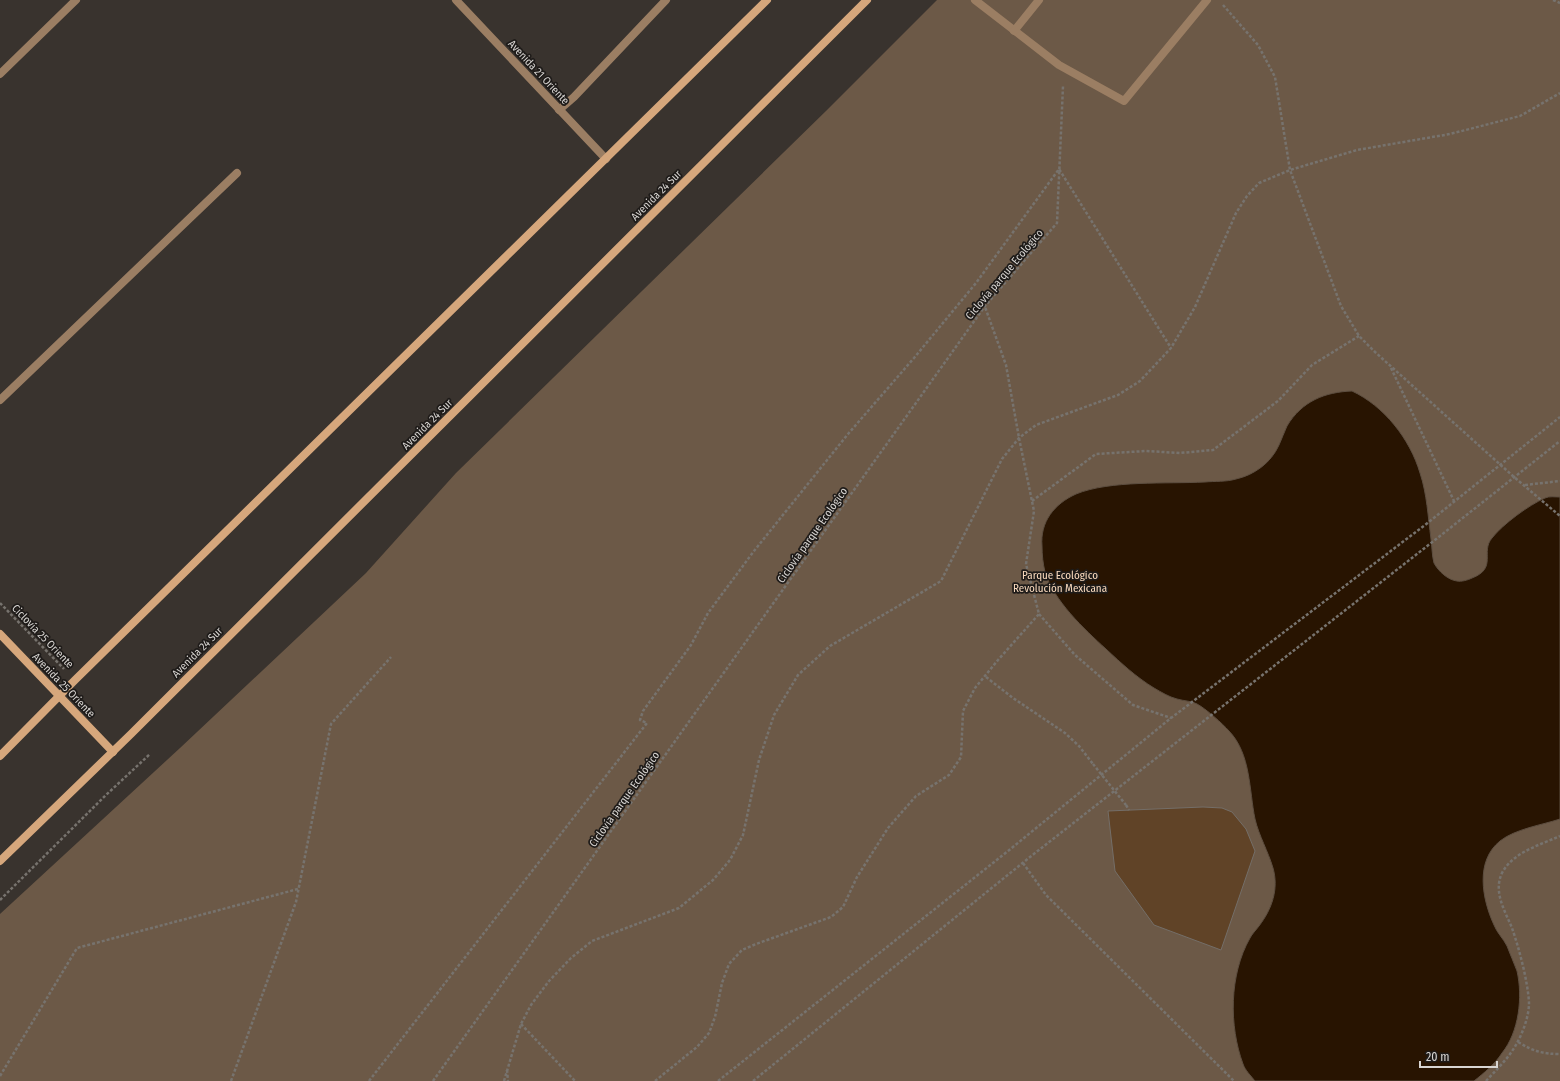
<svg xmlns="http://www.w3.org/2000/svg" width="1560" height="1081" font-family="'Fira Sans Condensed',sans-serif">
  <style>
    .green { fill: #6c5947 }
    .water { fill: #281401; stroke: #5d4e40 }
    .building { fill: #604327; stroke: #746e68 }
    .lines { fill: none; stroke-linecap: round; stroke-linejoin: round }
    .path { stroke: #77736e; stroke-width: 2.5; stroke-dasharray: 3 2; stroke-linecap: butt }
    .lane { stroke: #9b7e63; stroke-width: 8 }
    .street { stroke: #9b7e63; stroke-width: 8 }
    .secondary { stroke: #d6a77c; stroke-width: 8 }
    .path-bridge { stroke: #77736e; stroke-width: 2.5; stroke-dasharray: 3 2; stroke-linecap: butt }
    .labels { text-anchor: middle; stroke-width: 3.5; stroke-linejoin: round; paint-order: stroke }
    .street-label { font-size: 11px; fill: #d8d5d2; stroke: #1e1b19 }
    .park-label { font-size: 11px; fill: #fbdbbe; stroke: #1e1b19 }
  </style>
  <rect width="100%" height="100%" fill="#39332e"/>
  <polygon class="green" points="937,0 1560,0 1560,1081 0,1081 0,914 180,748 366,573 456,473 827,110"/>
  <path class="water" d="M1352,391C1384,406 1410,439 1420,473C1427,494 1428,517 1431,539C1432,546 1432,556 1434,563C1438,571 1448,580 1457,581C1461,582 1468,580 1472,578C1498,568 1480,552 1492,538C1503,524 1529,505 1545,498C1549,496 1555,497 1560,497V819C1542,825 1515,829 1500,841C1475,861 1482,899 1494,925C1497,933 1503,938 1507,946C1510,954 1514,963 1517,971C1523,997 1519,1032 1502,1053C1495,1064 1484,1073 1474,1081H1255C1251,1076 1245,1070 1243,1064C1229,1026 1229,975 1250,938C1252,934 1256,930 1259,926C1272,909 1279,889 1273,868C1268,851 1259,836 1255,819C1249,790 1251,754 1229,731C1223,724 1205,708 1197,704C1192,701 1184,701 1177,699C1169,697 1161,692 1154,688C1136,677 1121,663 1106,649C1084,629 1054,601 1045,572C1043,564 1042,555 1042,546C1040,522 1054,504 1076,494C1110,480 1167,484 1205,482C1215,481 1226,482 1236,479C1254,475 1271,463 1279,445C1282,439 1284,432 1287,426C1302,401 1325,392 1352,391Z"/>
  <polygon class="building" points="1203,807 1222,808 1232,812 1246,829 1255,851 1221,950 1154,925 1115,871 1108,811"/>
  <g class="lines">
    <g class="path">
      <polyline points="1553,0 1560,3"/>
      <polyline points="1223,5 1258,45 1275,77 1290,170 1341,306 1359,336 1375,352 1514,477 1560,516"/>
      <polyline points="1391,368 1454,501"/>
      <polyline points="1525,485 1560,481"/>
      <polyline points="1032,501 1096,454 1146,451 1180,453 1213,450 1278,401 1312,365 1359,336"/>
      <polyline points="0,603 64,669"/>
      <polyline points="1039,614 1075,655 1133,705 1171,718"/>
      <polyline points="986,677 1013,698 1065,733 1079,746 1093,764"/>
      <polyline points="1126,805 1129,810"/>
      <polyline points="1023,863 1046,895 1234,1081"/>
      <polyline points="0,900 106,795 150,754"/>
      <polyline points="521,1024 575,1081"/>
      <path d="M1518,1042C1533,1051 1542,1054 1560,1054"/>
      <polyline points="507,1070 508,1081"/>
      <polyline points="0,1076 77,948 298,889"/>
      <polyline points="231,1081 296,902 331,724 391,657"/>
      <polyline points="369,1081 647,723 640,720 643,711 691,645 708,613 754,551 848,434 914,358 976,283 1059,169 1171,348"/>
      <polyline points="433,1081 985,306 1057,223 1063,86"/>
      <polyline points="504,1081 521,1024 531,1005 549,981 571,958 592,941 679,908 713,880 730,860 743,835 759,760 774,715 798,675 830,646 941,581 1002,459 1019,438 1036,425 1118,395 1140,381 1171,348 1195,307 1236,213 1247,196 1259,183 1290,170 1357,150 1450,134 1520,116 1560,93"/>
      <polyline points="655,1081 697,1047 709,1033 715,1017 722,983 729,964 742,950 756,944 831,917 843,907 857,877 888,828 916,796 949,775 961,757 963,711 975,688 998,660 1039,614 1026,564 1034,511 1019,438 1006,365 985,307"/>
      <polyline points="718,1081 1008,851 1171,718 1425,525 1560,417"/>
      <polyline points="753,1081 1030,857 1440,536 1560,441"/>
      <path d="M1486,1081C1497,1069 1509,1058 1517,1043C1523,1032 1529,1016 1529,1003C1528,982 1519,948 1512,928C1505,911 1493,892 1502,873C1513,852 1540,845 1560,836"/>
    </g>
    <g class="lane">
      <polyline points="975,0 1059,65 1124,101 1207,0"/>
      <polyline points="1014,31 1039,0"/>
      <polyline points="559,110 574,97 666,0"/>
    </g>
    <g class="street">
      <polyline points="456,0 606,159"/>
      <polyline points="0,74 76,0"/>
      <polyline points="0,400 237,173"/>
    </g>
    <g class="secondary">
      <polyline points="0,634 113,752"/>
      <polyline points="0,756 75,680 767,0"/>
      <polyline points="0,861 131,734 867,0"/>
    </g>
    <polyline class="path-bridge" points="1093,764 1126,805"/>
  </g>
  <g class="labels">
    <g class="street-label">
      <text transform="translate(539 72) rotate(47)" y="4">Avenida 21 Oriente</text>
      <text transform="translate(656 195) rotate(-45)" y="4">Avenida 24 Sur</text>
      <text transform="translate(1004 274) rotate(-50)" y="4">Ciclovía parque Ecológico</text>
      <text transform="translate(427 424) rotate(-45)" y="4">Avenida 24 Sur</text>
      <text transform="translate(812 535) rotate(-55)" y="4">Ciclovía parque Ecológico</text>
      <text transform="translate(43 636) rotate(46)" y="4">Ciclovía 25 Oriente</text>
      <text transform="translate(197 652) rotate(-45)" y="4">Avenida 24 Sur</text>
      <text transform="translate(64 685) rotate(46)" y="4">Avenida 25 Oriente</text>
      <text transform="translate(624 799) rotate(-55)" y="4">Ciclovía parque Ecológico</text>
    </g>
    <g class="park-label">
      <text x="1060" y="579">Parque Ecológico<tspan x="1060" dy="13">Revolución Mexicana</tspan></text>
    </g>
  </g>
  <path d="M1420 1061v6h77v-6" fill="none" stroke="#d8d5d2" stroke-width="2"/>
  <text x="1426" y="1061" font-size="12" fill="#d8d5d2" stroke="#1e1b19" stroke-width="3" paint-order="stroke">20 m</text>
</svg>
